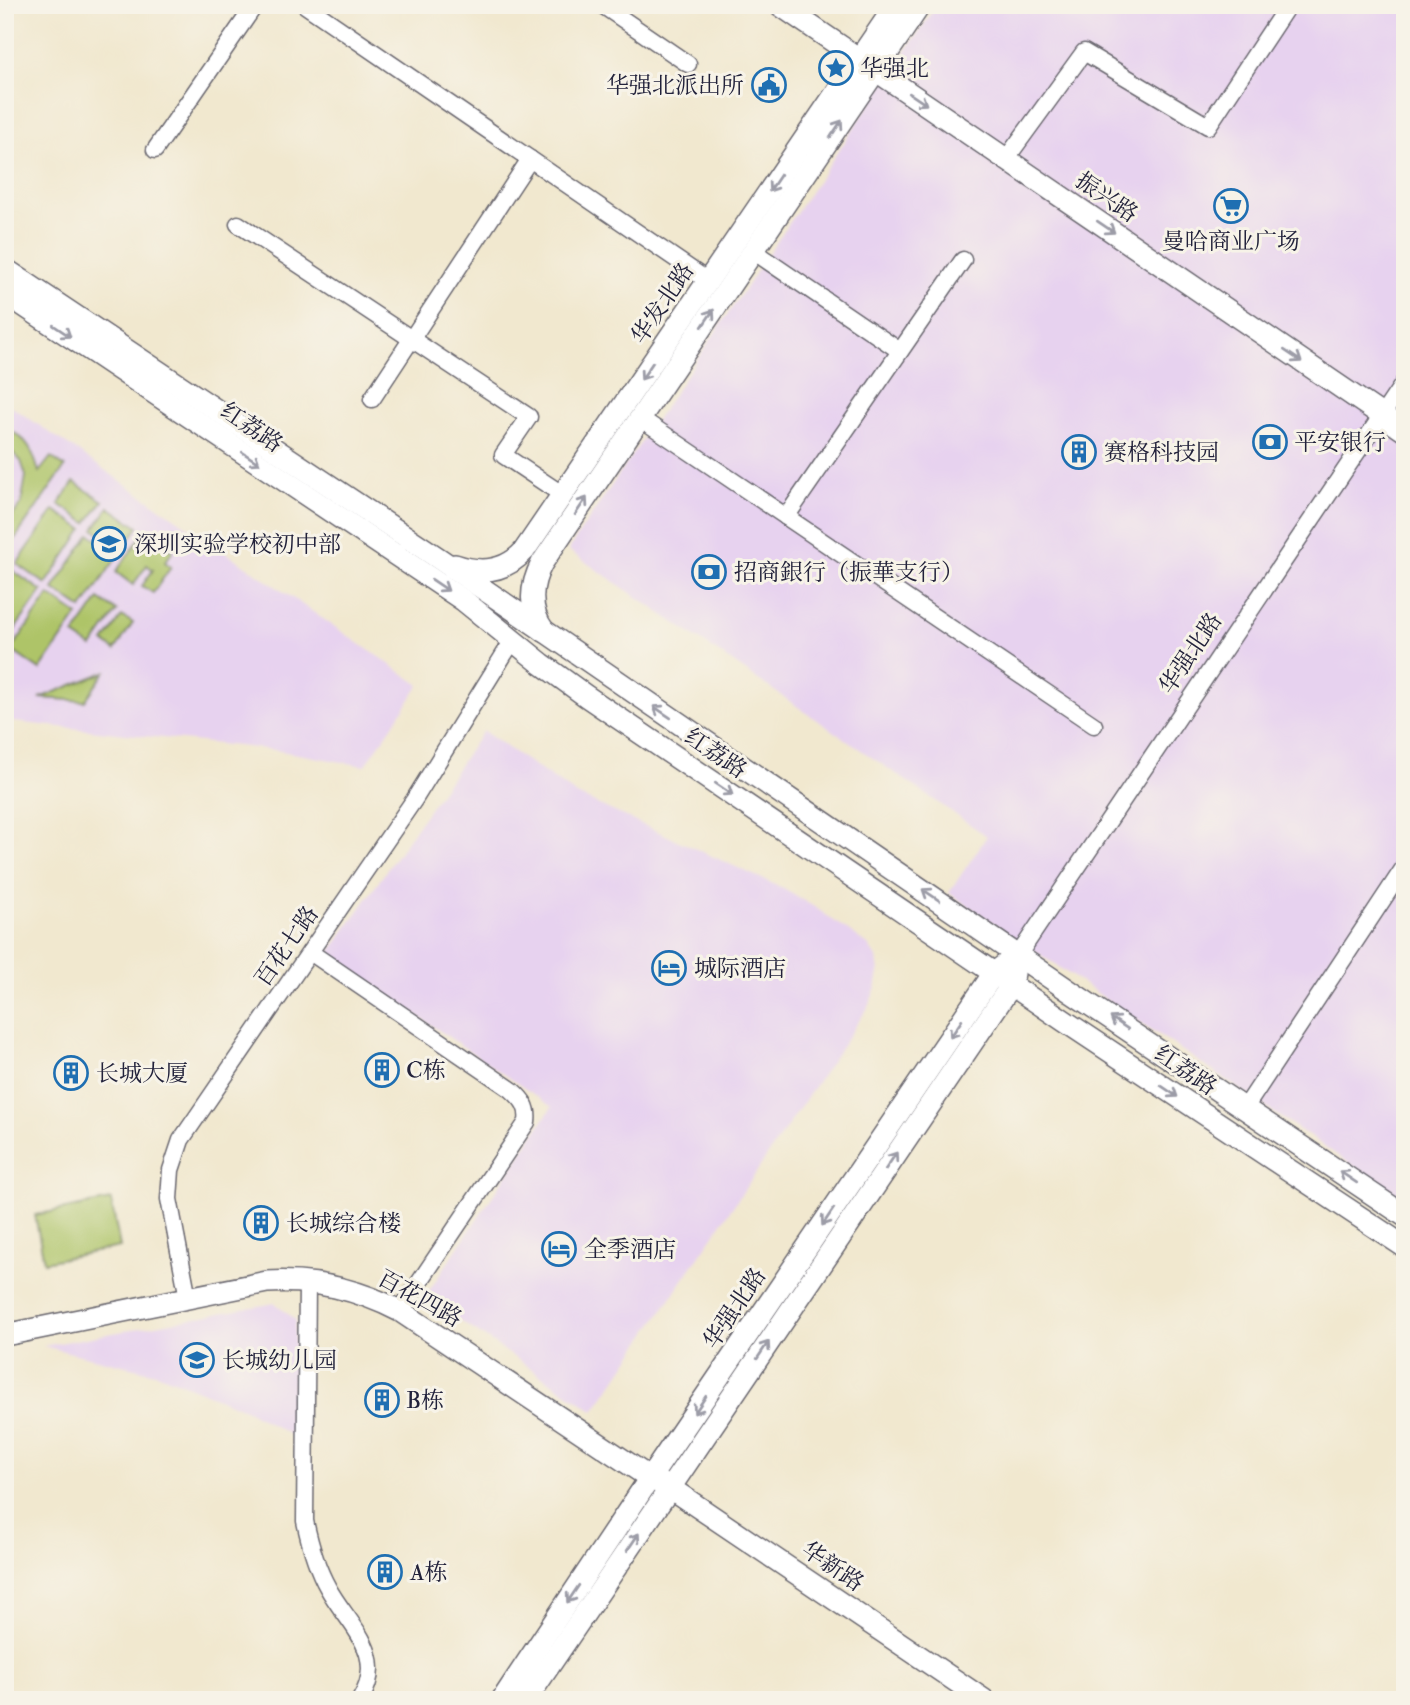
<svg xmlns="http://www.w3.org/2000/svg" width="1410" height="1705" font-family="'IM FELL Double Pica','Noto Serif SC',serif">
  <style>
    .built { fill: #e7d2ef }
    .green { fill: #aec468; stroke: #687352; stroke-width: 2 }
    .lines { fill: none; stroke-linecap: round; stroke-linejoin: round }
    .street-casing { stroke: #6a676f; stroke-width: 19 }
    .secondary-casing { stroke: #6a676f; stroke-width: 24 }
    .street { stroke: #fff; stroke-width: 16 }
    .secondary { stroke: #fff; stroke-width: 21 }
    .oneway { stroke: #9c9ca7 }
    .labels { text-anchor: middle; stroke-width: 6; stroke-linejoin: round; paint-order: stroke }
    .poi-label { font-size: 23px; fill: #22223b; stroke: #f7f3e8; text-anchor: start }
    .street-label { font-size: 23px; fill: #22223b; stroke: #f7f3e8 }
  </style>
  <rect width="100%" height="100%" fill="#f7f3e8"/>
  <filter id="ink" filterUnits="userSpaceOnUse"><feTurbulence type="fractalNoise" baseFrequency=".0143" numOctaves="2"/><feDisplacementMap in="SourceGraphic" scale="14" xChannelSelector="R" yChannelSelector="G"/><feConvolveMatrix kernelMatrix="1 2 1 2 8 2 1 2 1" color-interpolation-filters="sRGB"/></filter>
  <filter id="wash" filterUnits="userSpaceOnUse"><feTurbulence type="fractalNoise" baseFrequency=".00686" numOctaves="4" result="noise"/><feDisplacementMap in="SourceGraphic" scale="28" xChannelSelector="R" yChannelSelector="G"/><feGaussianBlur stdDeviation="1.57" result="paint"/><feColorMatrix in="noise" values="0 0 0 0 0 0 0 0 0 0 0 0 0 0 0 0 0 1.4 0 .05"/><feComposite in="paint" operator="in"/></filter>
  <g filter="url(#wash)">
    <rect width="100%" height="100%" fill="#f1e8cf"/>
    <g class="built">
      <polygon points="937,5 1405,5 1405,1201 949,893 987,836 568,550"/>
      <polygon points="5,402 420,685 365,766 275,750 5,721"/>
      <polygon points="483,731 577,795 780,887 816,908 868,945 877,958 879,973 876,988 867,1009 594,1411 425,1297 552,1107 328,955"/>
      <polygon points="275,1303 295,1320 292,1436 245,1409 159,1374 43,1346"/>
    </g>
    <g class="green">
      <path d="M5,428C29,439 32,449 39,472L51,457L65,467L5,553V526L21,504L26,476L21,461L5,445Z"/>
      <polygon points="74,482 103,501 87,523 59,504"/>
      <polygon points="109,507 138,527 123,549 94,529"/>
      <polygon points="54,510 83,529 46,584 17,564"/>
      <polygon points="145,531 173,551 165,562 171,567 153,593 142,586 153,570 147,565 133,585 116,572"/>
      <polygon points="90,534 119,554 82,609 53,589"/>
      <polygon points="13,571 42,591 5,643 5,582"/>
      <polygon points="49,595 78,615 40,670 11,650"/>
      <polygon points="99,599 117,611 92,647 74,635"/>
      <polygon points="122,616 133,623 115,650 104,642"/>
      <polygon points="105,672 85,701 40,698"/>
      <polygon points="111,1200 120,1247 44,1262 35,1215"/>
    </g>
  </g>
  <g filter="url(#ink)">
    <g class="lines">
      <g class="street-casing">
        <g id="street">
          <polyline points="305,5 708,281"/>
          <polyline points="602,5 688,64"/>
          <polyline points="155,150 255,5"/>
          <polyline points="1006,159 1084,52 1208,126 1288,5"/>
          <polyline points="238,224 529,417 503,455 563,495"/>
          <polyline points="753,251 900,351"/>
          <polyline points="372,399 530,159"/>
          <polyline points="640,418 1094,725"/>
          <polyline points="786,517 963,260"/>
          <path d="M310,952L512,1090C523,1100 529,1107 527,1122L400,1311"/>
          <polyline points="1019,954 1405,381"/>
          <polyline points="1245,1108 1405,866"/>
          <path d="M307,1281L305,1521C310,1545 316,1567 328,1588C348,1625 389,1654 360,1700"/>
          <polyline points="188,1298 169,1199 171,1170 181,1140 414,800 513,640"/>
        </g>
      </g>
      <g class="secondary-casing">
        <g id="secondary">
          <polyline points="780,5 1405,431"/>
          <polyline points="5,269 438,558 1071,992 1405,1216"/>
          <polyline points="5,293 463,600 542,664 586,696 1066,1022 1405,1247"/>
          <path d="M455,565C481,574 505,572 524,551L896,5"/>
          <path d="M544,631C528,609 530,586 542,563L920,5"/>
          <path d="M5,1335L267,1282C315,1279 357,1289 400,1311L650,1478L670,1488L984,1700"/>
          <polyline points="502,1700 650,1478 994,973 1006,964"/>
          <polyline points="526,1700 1012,984 1014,973"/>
        </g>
      </g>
      <use href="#street" class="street"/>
      <use href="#secondary" class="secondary"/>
    </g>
    <defs><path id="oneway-shaft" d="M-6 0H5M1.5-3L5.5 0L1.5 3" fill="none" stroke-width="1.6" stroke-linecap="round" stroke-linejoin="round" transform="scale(1.75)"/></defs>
    <g class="oneway">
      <use href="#oneway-shaft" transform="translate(918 99) rotate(34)"/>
      <use href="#oneway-shaft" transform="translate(836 129) rotate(-56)"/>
      <use href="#oneway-shaft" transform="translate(775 183) rotate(124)"/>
      <use href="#oneway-shaft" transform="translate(1106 227) rotate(34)"/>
      <use href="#oneway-shaft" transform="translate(708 318) rotate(-56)"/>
      <use href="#oneway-shaft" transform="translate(62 331) rotate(34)"/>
      <use href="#oneway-shaft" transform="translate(1293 356) rotate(34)"/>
      <use href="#oneway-shaft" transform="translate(647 371) rotate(124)"/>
      <use href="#oneway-shaft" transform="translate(251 458) rotate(34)"/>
      <use href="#oneway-shaft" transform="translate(581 506) rotate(-56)"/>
      <use href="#oneway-shaft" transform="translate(440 585) rotate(34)"/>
      <use href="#oneway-shaft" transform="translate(662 712) rotate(-146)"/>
      <use href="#oneway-shaft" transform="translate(724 789) rotate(34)"/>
      <use href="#oneway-shaft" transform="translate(931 895) rotate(-146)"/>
      <use href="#oneway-shaft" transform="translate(1119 1023) rotate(-146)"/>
      <use href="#oneway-shaft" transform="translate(956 1029) rotate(124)"/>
      <use href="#oneway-shaft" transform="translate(1169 1091) rotate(34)"/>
      <use href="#oneway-shaft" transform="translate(891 1161) rotate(-56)"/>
      <use href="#oneway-shaft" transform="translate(1348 1177) rotate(-146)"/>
      <use href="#oneway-shaft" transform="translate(828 1217) rotate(124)"/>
      <use href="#oneway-shaft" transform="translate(763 1350) rotate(-56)"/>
      <use href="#oneway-shaft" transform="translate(700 1405) rotate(124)"/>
      <use href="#oneway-shaft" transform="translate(633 1542) rotate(-56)"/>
      <use href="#oneway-shaft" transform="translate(573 1594) rotate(124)"/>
    </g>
  </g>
  <defs>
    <g id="sight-ring" transform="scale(1.75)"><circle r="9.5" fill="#f7f3e8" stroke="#1f6fb2" stroke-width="1.5"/><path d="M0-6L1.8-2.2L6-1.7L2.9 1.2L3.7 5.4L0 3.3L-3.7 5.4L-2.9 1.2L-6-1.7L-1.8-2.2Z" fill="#1f6fb2"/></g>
    <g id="civic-ring" transform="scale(1.75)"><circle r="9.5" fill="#f7f3e8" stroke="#1f6fb2" stroke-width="1.5"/><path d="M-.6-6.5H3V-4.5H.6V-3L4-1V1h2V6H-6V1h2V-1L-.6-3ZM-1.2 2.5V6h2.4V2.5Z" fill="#1f6fb2"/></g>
    <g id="supermarket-ring" transform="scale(1.75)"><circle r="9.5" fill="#f7f3e8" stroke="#1f6fb2" stroke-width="1.5"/><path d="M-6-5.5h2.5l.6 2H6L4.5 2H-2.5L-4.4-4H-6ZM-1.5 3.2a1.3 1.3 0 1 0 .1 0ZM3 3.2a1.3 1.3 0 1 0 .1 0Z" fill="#1f6fb2"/></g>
    <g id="bank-ring" transform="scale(1.75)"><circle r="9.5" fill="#f7f3e8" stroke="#1f6fb2" stroke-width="1.5"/><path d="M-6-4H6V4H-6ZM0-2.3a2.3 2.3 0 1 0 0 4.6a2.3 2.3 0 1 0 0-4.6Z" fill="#1f6fb2"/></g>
    <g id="building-ring" transform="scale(1.75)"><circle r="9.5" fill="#f7f3e8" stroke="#1f6fb2" stroke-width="1.5"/><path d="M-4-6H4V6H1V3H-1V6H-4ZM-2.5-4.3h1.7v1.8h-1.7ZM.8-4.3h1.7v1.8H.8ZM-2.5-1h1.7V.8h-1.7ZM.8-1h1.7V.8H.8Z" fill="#1f6fb2"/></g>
    <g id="school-ring" transform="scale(1.75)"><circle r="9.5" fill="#f7f3e8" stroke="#1f6fb2" stroke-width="1.5"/><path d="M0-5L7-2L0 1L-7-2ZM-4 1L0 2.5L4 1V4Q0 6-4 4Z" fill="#1f6fb2"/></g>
    <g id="hotel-ring" transform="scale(1.75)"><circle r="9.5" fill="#f7f3e8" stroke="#1f6fb2" stroke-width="1.5"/><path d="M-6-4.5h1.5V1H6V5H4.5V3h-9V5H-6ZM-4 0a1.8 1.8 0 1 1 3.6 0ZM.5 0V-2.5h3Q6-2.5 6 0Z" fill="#1f6fb2"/></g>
  </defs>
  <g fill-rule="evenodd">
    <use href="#sight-ring" x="836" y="68"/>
    <use href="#civic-ring" x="769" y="85"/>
    <use href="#supermarket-ring" x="1231" y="206"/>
    <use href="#bank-ring" x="1270" y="442"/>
    <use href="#building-ring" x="1079" y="452"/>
    <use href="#school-ring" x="109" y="544"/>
    <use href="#bank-ring" x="709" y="572"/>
    <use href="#hotel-ring" x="669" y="968"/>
    <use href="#building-ring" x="382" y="1070"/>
    <use href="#building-ring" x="71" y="1073"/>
    <use href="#building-ring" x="261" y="1223"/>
    <use href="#hotel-ring" x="559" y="1249"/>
    <use href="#school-ring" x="197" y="1360"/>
    <use href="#building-ring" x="382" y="1400"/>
    <use href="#building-ring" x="385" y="1572"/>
  </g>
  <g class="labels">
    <g class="poi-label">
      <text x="860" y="76">华强北</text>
      <text x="744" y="93" text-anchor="end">华强北派出所</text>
      <text x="1231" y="249" text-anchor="middle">曼哈商业广场</text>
      <text x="1294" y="450">平安银行</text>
      <text x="1104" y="460">赛格科技园</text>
      <text x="134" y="552">深圳实验学校初中部</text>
      <text x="734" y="580">招商銀行（振華支行）</text>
      <text x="694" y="976">城际酒店</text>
      <text x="406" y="1078">C栋</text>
      <text x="96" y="1081">长城大厦</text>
      <text x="286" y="1231">长城综合楼</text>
      <text x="584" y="1257">全季酒店</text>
      <text x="222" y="1368">长城幼儿园</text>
      <text x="406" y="1408">B栋</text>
      <text x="410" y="1580">A栋</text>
    </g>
    <g class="street-label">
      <text transform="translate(1107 197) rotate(34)" y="8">振兴路</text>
      <text transform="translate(662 303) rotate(-56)" y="8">华发北路</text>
      <text transform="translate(252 427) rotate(34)" y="8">红荔路</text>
      <text transform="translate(1190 653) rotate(-56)" y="8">华强北路</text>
      <text transform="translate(716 753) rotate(34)" y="8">红荔路</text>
      <text transform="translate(286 946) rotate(-55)" y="8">百花七路</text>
      <text transform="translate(1186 1070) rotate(34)" y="8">红荔路</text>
      <text transform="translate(420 1298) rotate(29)" y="8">百花四路</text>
      <text transform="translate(734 1308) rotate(-56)" y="8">华强北路</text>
      <text transform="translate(833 1566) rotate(34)" y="8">华新路</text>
    </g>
  </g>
  <rect width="1410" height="1705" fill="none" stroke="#f7f3e8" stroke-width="28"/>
</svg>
